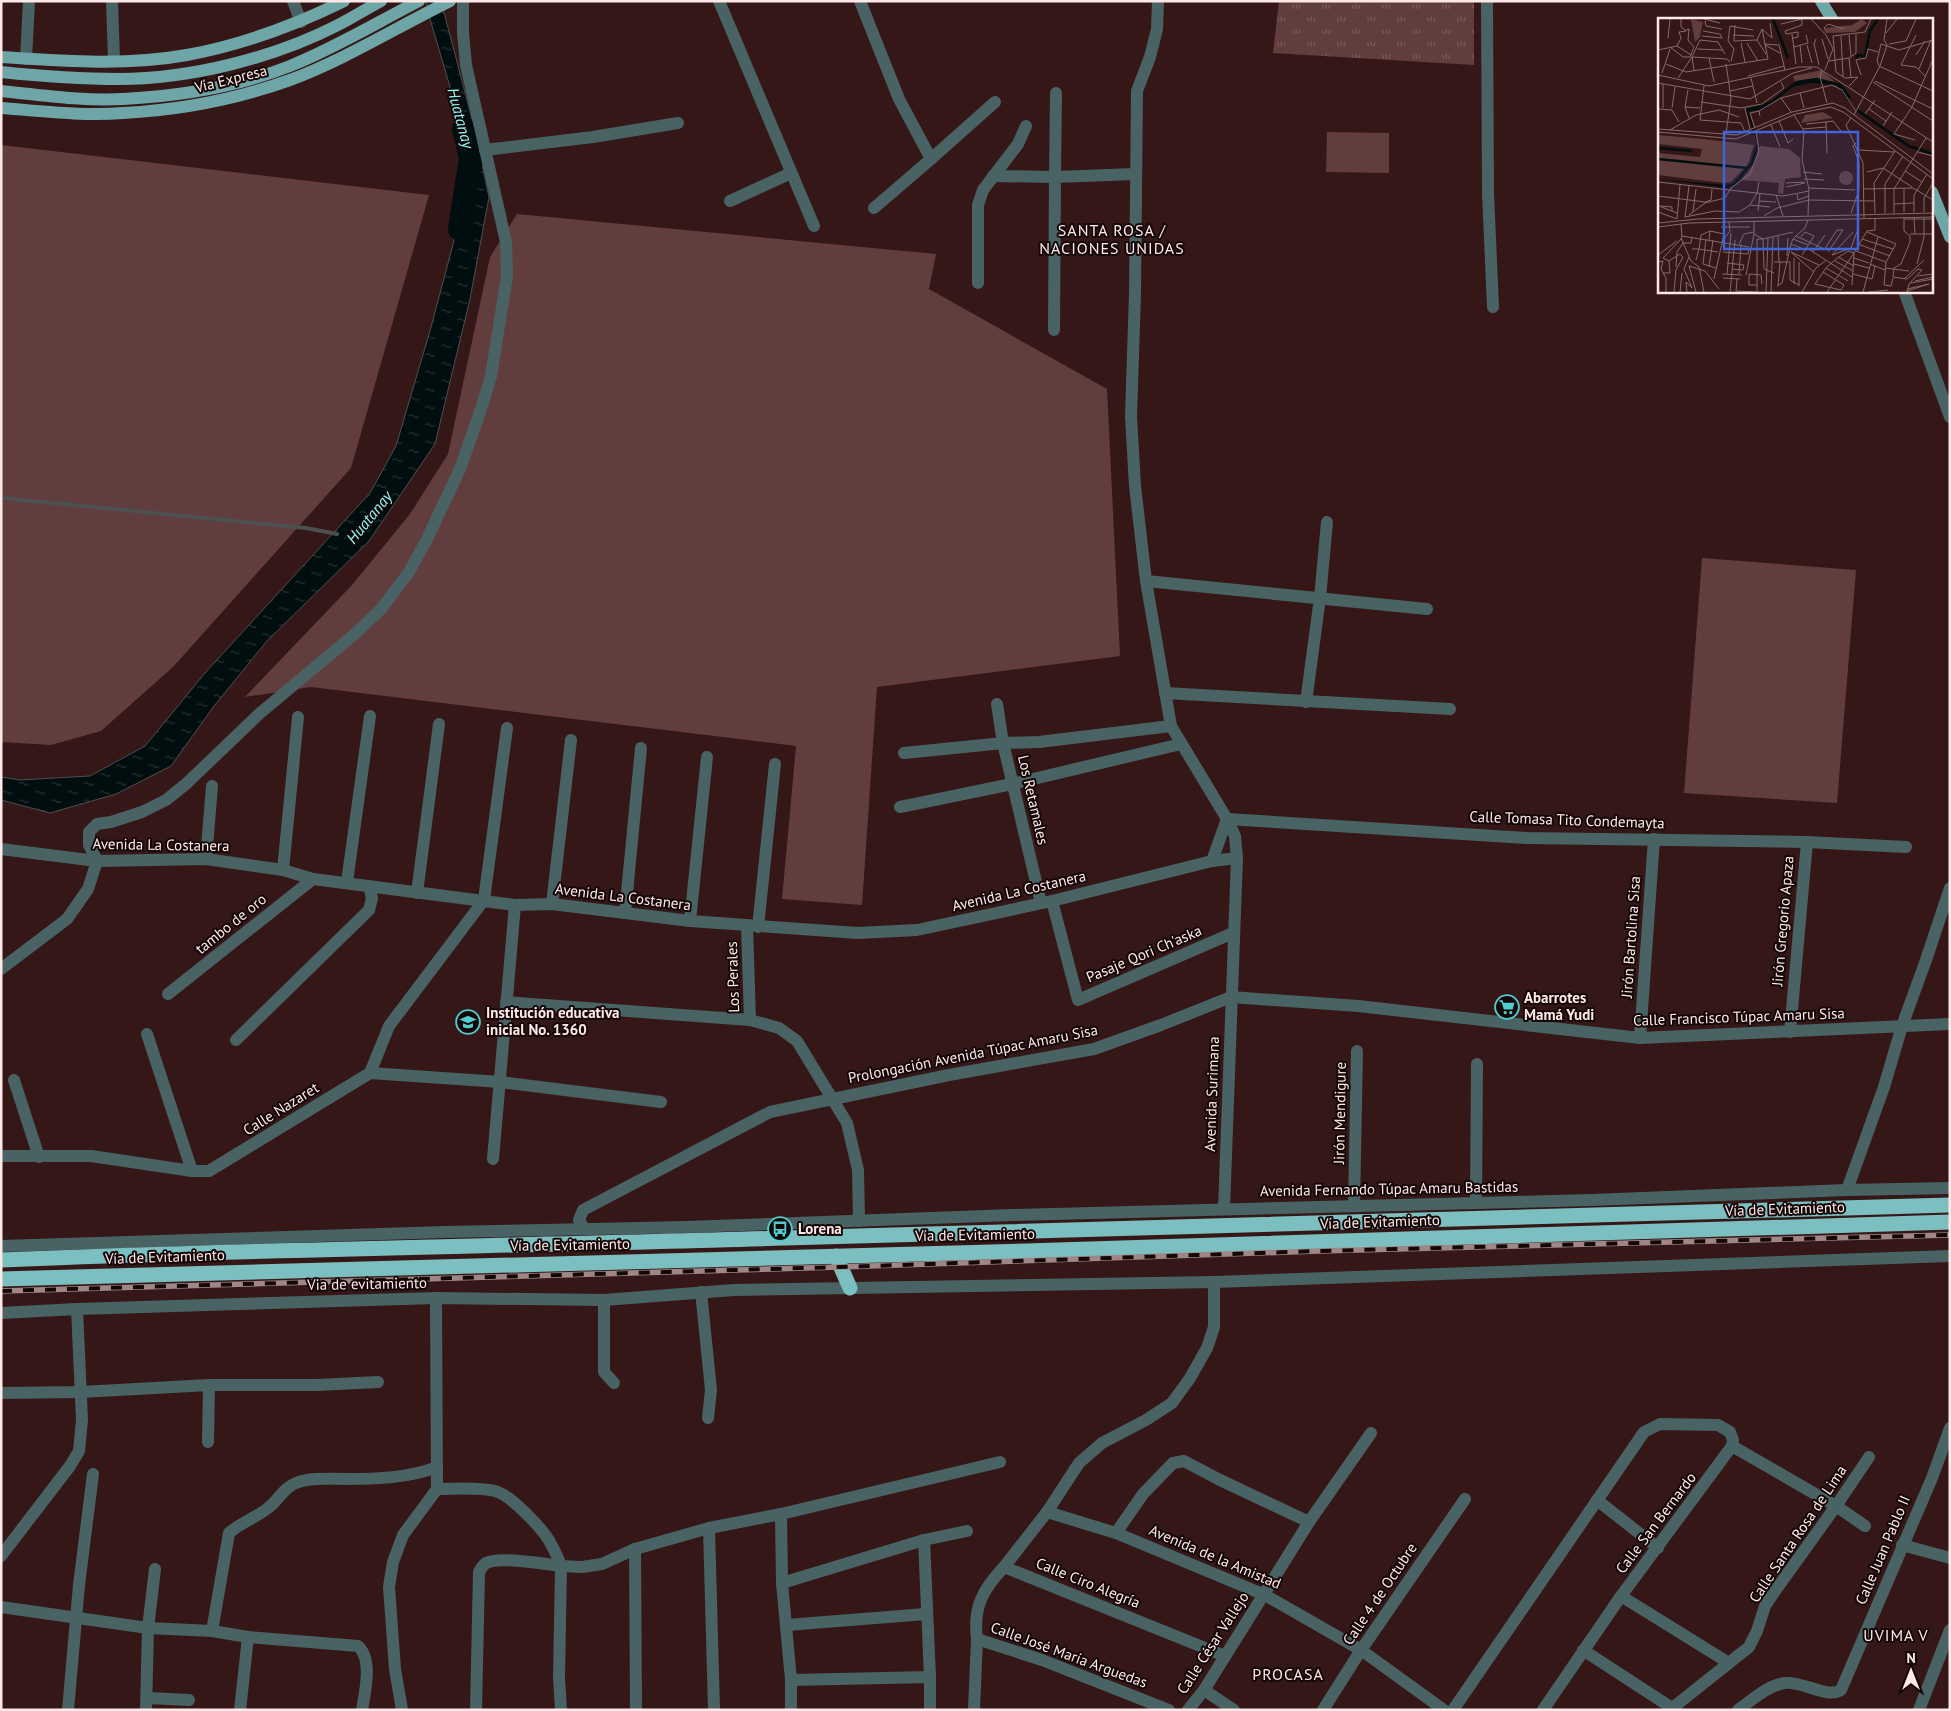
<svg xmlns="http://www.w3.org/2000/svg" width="1951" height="1711" font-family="'PT Sans',sans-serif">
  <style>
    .green { fill: #613e3d }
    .park { fill: url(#park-tufts) }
    .water { fill: url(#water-ripples); stroke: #4c5050 }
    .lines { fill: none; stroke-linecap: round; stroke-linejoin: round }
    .stream { stroke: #4c5050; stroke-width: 4 }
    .river { stroke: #000e0f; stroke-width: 24 }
    .minor { stroke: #496364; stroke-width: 12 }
    .major { stroke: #6ea5a7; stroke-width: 12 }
    .highway { stroke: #7cbfc1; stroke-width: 15 }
    .rail-casing { stroke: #a08686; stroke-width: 5.5 }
    .rail { stroke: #140707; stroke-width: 4; stroke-dasharray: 11; stroke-linecap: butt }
    .labels { text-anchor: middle; stroke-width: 4; stroke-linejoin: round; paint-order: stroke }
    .street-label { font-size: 15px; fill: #ffe9e8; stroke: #140707 }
    .poi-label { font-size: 15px; font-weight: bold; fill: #ffe9e8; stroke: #140707; text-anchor: start }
    .water-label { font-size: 16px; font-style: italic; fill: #8df7fa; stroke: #140707 }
    .neighbourhood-label { font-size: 16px; letter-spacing: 1px; fill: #ffe9e8; stroke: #140707 }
    .inset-river { fill: none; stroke: #000e0f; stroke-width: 2.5 }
    .inset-road { fill: none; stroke: #866b6b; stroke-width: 1 }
    .view { fill: #3f65da; fill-opacity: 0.15; stroke: #3f65da; stroke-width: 2.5 }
    .inset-edge { fill: none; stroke: #ffe9e8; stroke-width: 2.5 }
  </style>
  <defs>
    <pattern id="park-tufts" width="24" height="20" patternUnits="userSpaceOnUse" patternTransform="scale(1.25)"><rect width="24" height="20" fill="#613e3d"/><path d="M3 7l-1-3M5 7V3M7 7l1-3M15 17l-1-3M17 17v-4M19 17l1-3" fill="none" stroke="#795a59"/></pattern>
    <pattern id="water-ripples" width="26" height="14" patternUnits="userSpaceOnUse" patternTransform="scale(1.25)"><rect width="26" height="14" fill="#000e0f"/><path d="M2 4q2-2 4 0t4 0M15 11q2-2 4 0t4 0" fill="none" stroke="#263132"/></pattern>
  </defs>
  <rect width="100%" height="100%" fill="#351717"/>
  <g class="green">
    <polygon points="1327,132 1389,133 1389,173 1326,172"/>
    <polygon points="1,145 429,195 351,468 173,667 101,731 51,745 1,742"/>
    <polygon points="517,214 936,254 929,289 1107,389 1120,656 877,687 862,905 782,899 796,746 311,687 245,697 352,585 410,514 448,454 490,257"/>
    <polygon points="1702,558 1856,570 1837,803 1684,793"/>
  </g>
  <polygon class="park" points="1279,1 1474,1 1474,65 1273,53"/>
  <polygon class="water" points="426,1 441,1 473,123 489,197 470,299 435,444 369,541 267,641 214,706 171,766 116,794 50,813 1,800 1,777 20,780 90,776 145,746 205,673 370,493 396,446 430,331 465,199 471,158 430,19"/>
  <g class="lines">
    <polyline class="stream" points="1,498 306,528 337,534"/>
    <polyline class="river" points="460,229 471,158 464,129"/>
    <g class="minor">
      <polyline points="112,1 114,60"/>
      <polyline points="293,1 301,22"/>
      <polyline points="719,1 814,226"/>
      <polyline points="860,1 899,99 931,159 995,102"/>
      <polyline points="1158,1 1157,29 1150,57 1137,91 1135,294 1131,416 1135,486 1146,581 1171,726 1227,819 1235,836 1237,858 1224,1209"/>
      <polyline points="1487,1 1488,193 1493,307"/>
      <polyline points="26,59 29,1"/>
      <polyline points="485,150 593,137 678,123"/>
      <polyline points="993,176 1055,177 1056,93"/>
      <polyline points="730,201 791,173"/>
      <polyline points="874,208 931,159"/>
      <polyline points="978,283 978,205 983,190 1018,144 1026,126"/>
      <polyline points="1904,291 1950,417"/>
      <polyline points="1054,330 1055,177 1136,174"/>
      <polyline points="1146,581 1427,609"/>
      <polyline points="1165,693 1450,709"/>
      <polyline points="1306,702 1320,598 1327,522"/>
      <polyline points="997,704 1003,743 1041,903"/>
      <polyline points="904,753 1003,743 1039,742 1171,726"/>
      <polyline points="900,807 1012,784 1181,744"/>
      <polyline points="1,849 97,861 206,859 283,870 313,879 515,905 552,904 690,921 858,933 917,930 1052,901 1212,861 1237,858"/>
      <polyline points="206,859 212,786"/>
      <polyline points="1212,861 1227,819 1526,838 1807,842 1906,847"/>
      <polyline points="283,870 298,717"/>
      <polyline points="347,882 370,716"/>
      <polyline points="417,893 439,724"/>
      <polyline points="1052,901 1078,1000 1233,933"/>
      <polyline points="552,904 571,740"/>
      <polyline points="625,913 641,748"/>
      <polyline points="690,921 707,757"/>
      <polyline points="747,926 750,1020 779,1028 797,1041 847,1123 858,1170 859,1221"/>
      <polyline points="758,927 775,764"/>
      <polyline points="1,969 67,919 88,889 97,861 89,845 89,832 97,824 111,822 142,812 166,800 186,784 259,714 356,633 381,609 409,572 427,539 460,469 481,409 491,376 507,276 506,242 466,65 463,33 463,1"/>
      <polyline points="168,994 313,879"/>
      <polyline points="506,1002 750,1020"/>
      <polyline points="1790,1032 1807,842"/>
      <polyline points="147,1034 192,1171"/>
      <polyline points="1640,1038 1654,839"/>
      <polyline points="236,1040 369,910 372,898 369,886"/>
      <polyline points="370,1073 500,1082 661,1102"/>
      <polyline points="14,1080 39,1157"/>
      <polyline points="1,1156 91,1156 192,1171 209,1171 370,1073 389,1026 484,900 507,728"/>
      <polyline points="493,1159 515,905"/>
      <polyline points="1847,1190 1884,1087 1902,1026 1926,960 1950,888"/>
      <polyline points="1476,1203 1477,1064"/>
      <polyline points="1354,1206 1357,1051"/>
      <polyline points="584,1229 579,1220 583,1210 770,1112 949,1075 1094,1049 1161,1025 1231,997 1358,1006 1640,1038 1950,1024"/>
      <polyline points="1,1246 444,1232 687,1227 1012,1215 1592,1200 1847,1190 1950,1188"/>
      <polyline points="1214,1282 1214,1327 1207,1348 1190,1378 1172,1403 1146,1420 1102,1443 1079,1463 1047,1512 1004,1567 1225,1656"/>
      <polyline points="701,1292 711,1390 708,1418"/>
      <path d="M436,1298L437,1489C456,1489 477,1487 495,1491C511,1495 544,1530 551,1544C555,1551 558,1558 561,1566L582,1567L602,1564L635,1549L709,1528L781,1514L1000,1462"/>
      <polyline points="604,1300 604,1372 614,1383"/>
      <polyline points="1,1313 77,1309 436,1298 604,1300 734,1290 1214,1282 1950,1256"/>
      <polyline points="1,1393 81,1392 209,1385 317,1385 378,1382"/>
      <polyline points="208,1442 209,1385"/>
      <polyline points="1732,1446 1836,1506 1865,1526"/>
      <polyline points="1597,1500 1658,1548"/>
      <polyline points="1047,1512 1116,1533 1265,1595 1361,1650 1444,1710"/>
      <polyline points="781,1514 782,1583 791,1680 791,1710"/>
      <polyline points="1309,1522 1371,1433"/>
      <polyline points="709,1528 714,1710"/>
      <polyline points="1116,1533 1143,1494 1173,1463 1184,1461 1218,1479 1309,1522 1204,1690 1188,1710"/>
      <polyline points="924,1540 930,1677 930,1710"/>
      <polyline points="1902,1545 1950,1558"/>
      <polyline points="635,1549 636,1710"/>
      <polyline points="1,1556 70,1466 79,1451 82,1420 77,1309"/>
      <path d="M1004,1567C982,1590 973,1608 977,1639L1042,1660L1169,1710"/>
      <polyline points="782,1583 924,1540 967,1531"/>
      <polyline points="1621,1596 1729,1663"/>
      <path d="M1,1607L148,1628L212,1631L248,1637L358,1646C373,1659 365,1692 362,1710"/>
      <polyline points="787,1625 926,1614"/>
      <path d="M212,1631L229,1533C241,1522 256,1518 268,1508C279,1500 283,1488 296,1483C311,1477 331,1479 346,1479C376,1479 409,1478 437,1467"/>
      <polyline points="1583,1650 1672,1708"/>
      <polyline points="791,1680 930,1677"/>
      <polyline points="1204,1690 1234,1710"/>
      <polyline points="148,1698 189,1700"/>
      <polyline points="68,1710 79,1585 93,1474"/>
      <polyline points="146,1710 148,1628 155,1569"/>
      <polyline points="240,1710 248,1637"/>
      <polyline points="402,1710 395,1669 389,1587 393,1562 403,1535 437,1489"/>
      <path d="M476,1710L479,1572C481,1568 483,1565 486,1563C498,1556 546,1564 561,1566L559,1678L561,1710"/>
      <polyline points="974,1710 977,1639"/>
      <polyline points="1323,1710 1361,1650 1465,1499"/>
      <polyline points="1453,1710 1644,1432 1660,1424 1718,1425 1730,1432 1733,1440 1732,1446 1621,1596 1543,1710"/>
      <polyline points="1670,1710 1749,1647 1757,1631 1765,1606 1775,1591 1836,1506 1869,1457"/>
      <path d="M1738,1710C1752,1700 1768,1685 1785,1683C1803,1681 1827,1699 1841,1690L1932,1478L1950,1428"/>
      <polyline points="1919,1710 1950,1630"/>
    </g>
    <g class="major">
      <polyline points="1821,1 1832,19"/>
      <path d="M1,57C62,61 126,66 187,55C242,45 293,26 344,1"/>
      <path d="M1,72C40,76 79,79 118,79C190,79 274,58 338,25C352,18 366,9 381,1"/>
      <path d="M1,91C41,95 82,101 123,99C179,96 237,87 290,66C335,48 376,23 419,1"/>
      <path d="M1,108C41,111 82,116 123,113C179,110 237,99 290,80C346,59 397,27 450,1"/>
      <polyline points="1932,192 1950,237"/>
    </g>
    <g class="highway">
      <polyline points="836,1256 850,1288"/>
      <path d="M1,1260C262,1249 523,1246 785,1238C1173,1226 1561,1213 1950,1205"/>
      <polyline points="1,1279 1026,1251 1950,1222"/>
    </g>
    <g class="rail-casing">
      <polyline id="rail" points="1,1291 840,1267 1319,1251 1950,1235"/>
    </g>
    <use href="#rail" class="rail"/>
  </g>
  <defs>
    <g id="supermarket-ring" transform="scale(1.25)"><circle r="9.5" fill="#140707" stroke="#51ccd1" stroke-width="1.5"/><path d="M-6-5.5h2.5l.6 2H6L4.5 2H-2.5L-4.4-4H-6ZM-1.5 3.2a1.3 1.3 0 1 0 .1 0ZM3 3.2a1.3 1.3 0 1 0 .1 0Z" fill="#51ccd1"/></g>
    <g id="school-ring" transform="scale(1.25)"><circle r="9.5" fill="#140707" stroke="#51ccd1" stroke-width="1.5"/><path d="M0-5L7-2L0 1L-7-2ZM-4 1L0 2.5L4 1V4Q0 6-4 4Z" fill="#51ccd1"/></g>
    <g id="bus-ring" transform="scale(1.25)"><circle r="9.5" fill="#140707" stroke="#51ccd1" stroke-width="1.5"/><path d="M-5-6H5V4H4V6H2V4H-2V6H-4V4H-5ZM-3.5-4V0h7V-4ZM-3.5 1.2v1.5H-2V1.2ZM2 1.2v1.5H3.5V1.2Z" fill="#51ccd1"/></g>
  </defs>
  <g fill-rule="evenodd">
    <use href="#supermarket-ring" x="1507" y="1007"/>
    <use href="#school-ring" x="468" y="1022"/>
    <use href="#bus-ring" x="780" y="1229"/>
  </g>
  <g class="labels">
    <g class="street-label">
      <text transform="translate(231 79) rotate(-14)" y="5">Vía Expresa</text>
      <text transform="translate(1033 800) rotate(77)" y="5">Los Retamales</text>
      <text transform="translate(1567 820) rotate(2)" y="5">Calle Tomasa Tito Condemayta</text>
      <text transform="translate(161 845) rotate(1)" y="5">Avenida La Costanera</text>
      <text transform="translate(1019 891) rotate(-13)" y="5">Avenida La Costanera</text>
      <text transform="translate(623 897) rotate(7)" y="5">Avenida La Costanera</text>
      <text transform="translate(1783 921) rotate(-85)" y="5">Jirón Gregorio Apaza</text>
      <text transform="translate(231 924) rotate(-39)" y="5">tambo de oro</text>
      <text transform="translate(1631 937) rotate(-86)" y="5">Jirón Bartolina Sisa</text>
      <text transform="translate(1144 954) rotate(-23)" y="5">Pasaje Qori Ch'aska</text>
      <text transform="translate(733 977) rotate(-92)" y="5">Los Perales</text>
      <text transform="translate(1739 1017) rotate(-2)" y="5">Calle Francisco Túpac Amaru Sisa</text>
      <text transform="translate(973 1054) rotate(-11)" y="5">Prolongación Avenida Túpac Amaru Sisa</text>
      <text transform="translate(1212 1094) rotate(-88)" y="5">Avenida Surimana</text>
      <text transform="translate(281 1109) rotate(-32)" y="5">Calle Nazaret</text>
      <text transform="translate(1340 1113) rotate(-89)" y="5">Jirón Mendigure</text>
      <text transform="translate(1389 1189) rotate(-1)" y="5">Avenida Fernando Túpac Amaru Bastidas</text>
      <text transform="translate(1785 1209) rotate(-2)" y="5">Vía de Evitamiento</text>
      <text transform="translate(1380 1222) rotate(-2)" y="5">Vía de Evitamiento</text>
      <text transform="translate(975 1235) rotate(-1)" y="5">Vía de Evitamiento</text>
      <text transform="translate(570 1245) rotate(-1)" y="5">Vía de Evitamiento</text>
      <text transform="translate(165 1257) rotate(-2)" y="5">Vía de Evitamiento</text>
      <text transform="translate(367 1284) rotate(-1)" y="5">Via de evitamiento</text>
      <text transform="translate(1656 1523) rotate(-53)" y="5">Calle San Bernardo</text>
      <text transform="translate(1798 1534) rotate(-56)" y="5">Calle Santa Rosa de Lima</text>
      <text transform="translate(1883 1550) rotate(-67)" y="5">Calle Juan Pablo II</text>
      <text transform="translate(1215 1557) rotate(23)" y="5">Avenida de la Amistad</text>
      <text transform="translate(1088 1583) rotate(22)" y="5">Calle Ciro Alegría</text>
      <text transform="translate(1380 1594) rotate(-56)" y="5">Calle 4 de Octubre</text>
      <text transform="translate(1213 1643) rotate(-57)" y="5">Calle César Vallejo</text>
      <text transform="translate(1069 1655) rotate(20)" y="5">Calle José María Arguedas</text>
    </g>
    <g class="poi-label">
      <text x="1524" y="1003">Abarrotes<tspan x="1524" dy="17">Mamá Yudi</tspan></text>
      <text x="486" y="1018">Institución educativa<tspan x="486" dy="17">inicial No. 1360</tspan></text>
      <text x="798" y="1234">Lorena</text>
    </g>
    <g class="water-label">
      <text transform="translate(461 118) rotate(75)" y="6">Huatanay</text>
      <text transform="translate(369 517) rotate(-51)" y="6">Huatanay</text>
    </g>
    <g class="neighbourhood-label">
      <text x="1112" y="236">SANTA ROSA /<tspan x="1112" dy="18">NACIONES UNIDAS</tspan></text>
      <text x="1896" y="1641">UVIMA V</text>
      <text x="1288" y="1680">PROCASA</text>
    </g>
  </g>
  <g transform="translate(1658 18)">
    <rect width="275" height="275" fill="#351717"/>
    <path d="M33,1L45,4L42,19L37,24ZM204,1L209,5L197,14L170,15L167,10L194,7ZM164,52L177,64L159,61L137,64L135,58ZM0,117L45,121L96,127L90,146L73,164L65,165L0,157V135L42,139L44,131L0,126ZM102,128L131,131L142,140L143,159L127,161L125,176L120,175L121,165L83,162L97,145ZM181 160a7 7 0 1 1 14 0a7 7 0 1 1-14 0Z" fill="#613e3d"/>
    <path d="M165,94L175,100L143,105L147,97Z" fill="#613e3d"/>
    <path d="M159,61L183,67L198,92L251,128L275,137L250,129L197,92L179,67L151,65L132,70L108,90L91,94L100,127L96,144L78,166L70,170L0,161L67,167L76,165L93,144L99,125L88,92L112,85L139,64Z" fill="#000e0f"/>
    <path class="inset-river" d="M115,1L130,40M198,41L200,37L207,38L212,13L220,1M198,91L251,128L275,136M88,92L112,85L139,64L159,61L183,67L192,80M0,130L34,133M0,141L89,150"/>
    <path class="inset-road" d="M46,1L62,5M153,1L168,17L175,31L167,52M47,3L48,8L64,11M123,6L144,1M72,8L70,23L76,31L73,43M72,8L95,12M104,11L114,20L112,5M28,12L31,11L30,22L36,29L32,39M45,13L62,16L64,20M169,15L166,10L170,6L186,11M228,15L239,1M134,16L138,46M75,17L96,18M191,17L193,38M258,17L243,47L258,49L267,58M44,18L64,20M183,18L185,59M10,20L12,1M135,20L140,19V14L128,16L127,13L144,7V1M158,21L156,26L161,47M164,21L170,41M99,22L108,36M275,22L241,32L223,26L219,43L221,48L275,73M83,25L87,44M89,25L100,43M106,26L121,27L127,52M231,26L248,23L258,1M107,27L122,35M142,27L144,45M149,27L154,45M19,28L33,37M12,29L25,39H32M136,29L150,25L148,17M39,31L65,32M0,32L19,28L23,20L21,14L28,13L23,9V1M258,37L267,23M51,40L56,64M191,40L193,59M171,43L191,40L198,35V16M8,46L28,54L110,41L104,11L99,22L76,23L77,7M261,51L273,22M36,52L34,39L42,22L60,24L67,36M164,52L162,59L169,85M4,55L12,31M0,57L51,68L141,49H159L275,124M203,57L198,42L208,40L210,31L220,34M90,58L126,48M20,60L34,39L69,41L72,44M93,60L99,85M217,63L275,91M215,64L275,103M0,65L92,81L135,55L154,50M46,68L42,102L83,105L87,114M191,68L200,59L187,60L178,54L175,18L207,14L213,1M30,72L27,89L31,100M72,73L95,68M43,84L83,90L104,86L126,70L123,64M27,89L42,90M5,90V66M14,90L17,69M87,90L92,111M146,90L142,75L174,67L184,72L198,93M0,91L14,92L21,104M211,91L228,103M101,93L123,80M133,94L123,80L142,75M207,96L217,82M136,97L146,113L144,142L151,171L150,197M196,97L222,48L229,27L226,22L229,1M193,100L188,107L205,145L206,200M121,103L130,125L135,121M148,106L168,104M113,107L122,129M225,108L234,94M97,110L92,95L101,93L102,98M0,111L79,117L134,94L175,85L187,90L275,156M145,111L168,109M12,112L38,97L61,92L81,99M0,114L78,121L138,96L173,89L185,94L275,161M68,116L73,80L68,46M257,122L236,116L254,89L275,41M201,132L236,134M260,134L275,138M169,135L168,104L175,103L183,113M247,153L264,164M145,154L164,156M209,154L225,150L254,169M146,161L166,162M0,164L125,178L151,173M128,165L147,164M128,169L147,165M151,170L197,172M246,170V194M206,171L255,170L275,182M139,176L140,182L151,178M118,177L125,198M0,178L47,184L53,182L54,171M101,183L118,184M236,186L256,185M92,187L112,189M1,188L19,195M3,188L14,189V193M100,193L102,176M0,194L19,201M35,194L38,171M256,194V177L269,156M266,194V180L275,165M193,195L201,172V144L195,128L198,125M217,195L216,165L237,133M227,195V166L245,138M236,195V171L268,120M31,197L47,185L67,180L73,170L92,156L101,133L98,113M106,198L119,190L151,182L216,183M27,199L57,193L81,194L92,187L99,175L101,164M27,199L31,168M246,199V213L252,218V224L243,246L236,250L235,259L249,261L260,251L264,252L251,266L249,274M256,200L257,216M19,201L22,167M247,201H275M96,203V216L105,221L135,214M0,205L40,201L275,195M0,209L31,205L275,199M63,209H92M52,213L43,217L41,231L60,234M209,214L238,226L228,244L226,267L233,268L235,260M252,216H275M24,218L91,229L90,236L65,234M120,218L121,244M138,218L166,231M138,218L135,221L150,227M138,218L147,210L150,202M143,219L147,214L156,218L144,237M23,220L33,243L41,249L46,274M48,221L45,246L58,250M135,221L133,226L148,232M204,221L235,231M51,222L52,213L66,216L56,261M65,222L72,213L71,204M81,226L86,216L96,214M200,226L232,238M149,230L194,259M34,231H41L38,242M166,232L179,212H185L170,234M198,233L228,244M133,234L161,247M133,234L156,254M155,234L167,217M0,237L19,223M174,237L193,230L200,211M174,237L195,214M129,238L130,220M180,239L196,248M136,240V266M196,240L211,245M177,243L195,253M0,244L5,243L3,251L8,260V274M116,244H132V262L141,267M69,245L86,247L85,252L74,251M196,246L211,250M212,246L227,252M259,246L266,219V200M18,249L19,234L25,225H33L34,219M51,249L55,222M168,250L190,263M227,250L251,253M165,254L186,267L183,272L157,266L168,250L178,241L190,233L196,235M5,255H12L11,243M64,256L84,257M69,256L73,215M81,256L83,226M195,256L214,261L217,248M88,257L96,216M260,258L275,256M65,260L82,261M79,261L78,273L101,274M246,261L266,242M257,263L275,259M253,265L275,261M99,267H91V256L103,257L104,266M194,267L196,235L209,213L217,212V200M119,268L124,265L133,226M120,268L122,244M141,268V244M249,271L271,266M99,273V221H105L106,251L116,255M249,273L271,266M16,274L18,252L25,239L22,236L11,243L5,240L24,220L23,206M22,274L24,255M29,274L28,264L34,270L26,251L31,239M38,274L31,248L47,253L61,271M72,274L77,222M108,274L110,220M113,274L115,219M144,274L158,250L167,243M169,274L196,235M205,274L220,219M211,274L230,272"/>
    <path class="view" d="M66,114H200V231H66Z"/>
    <rect width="275" height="275" class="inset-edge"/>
  </g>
  <rect width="1951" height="1711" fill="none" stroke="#ffe9e8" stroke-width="5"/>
  <g transform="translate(1911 1671)" stroke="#140707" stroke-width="4" paint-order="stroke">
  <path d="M0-4L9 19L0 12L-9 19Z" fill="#ffe9e8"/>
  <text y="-8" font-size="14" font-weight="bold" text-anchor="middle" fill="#ffe9e8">N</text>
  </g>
</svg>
